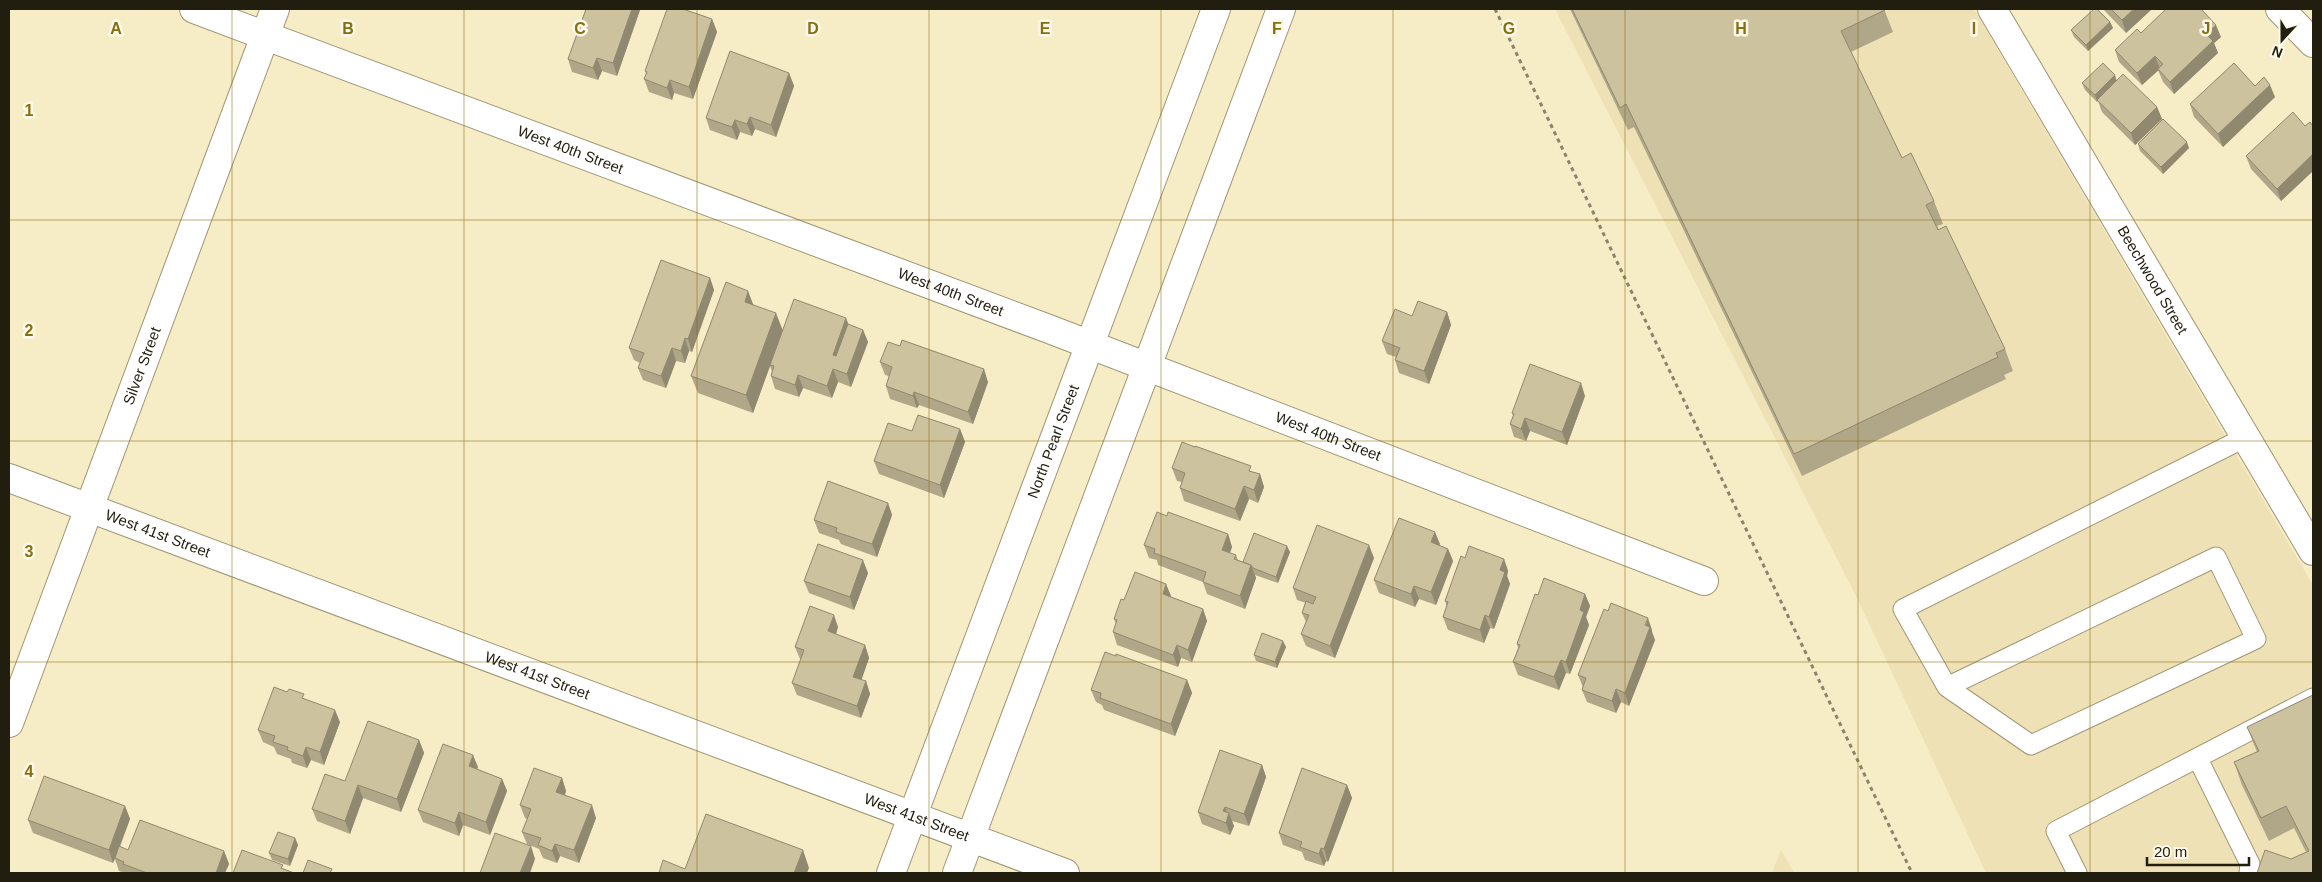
<svg xmlns="http://www.w3.org/2000/svg" width="2322" height="882" font-family="Arial,sans-serif">
  <style>
    .built { fill: #eee1b5 }
    .lines { fill: none; stroke-linecap: round; stroke-linejoin: round }
    .service-casing { stroke: #a09674; stroke-width: 21 }
    .minor-casing { stroke: #a09674; stroke-width: 30 }
    .tertiary-casing { stroke: #a09674; stroke-width: 30 }
    .path { stroke: #8b846a; stroke-width: 3; stroke-dasharray: 4 4; stroke-linecap: butt }
    .service { stroke: #fff; stroke-width: 19 }
    .minor { stroke: #fff; stroke-width: 28 }
    .tertiary { stroke: #fff; stroke-width: 28 }
    .wall { fill: #b0a788 }
    .shaded-wall { fill: #90886f }
    .building { fill: #cdc29e; stroke: #90886f }
    .grid { fill: none; stroke: #866f0f; stroke-width: 1; stroke-opacity: 0.55 }
    .labels { text-anchor: middle; stroke-width: 5; stroke-linejoin: round; paint-order: stroke }
    .street-label { font-size: 15px; fill: #211d0f; stroke: #fdf9ea }
    .grid-label { font-size: 16px; text-anchor: middle; font-weight: bold; fill: #866f0f; stroke: #fdf9ea; stroke-width: 5; stroke-linejoin: round; paint-order: stroke }
  </style>
  <rect width="100%" height="100%" fill="#f6ecc6"/>
  <g class="built">
    <polygon points="1555,9 1974,9 2313,585 2313,873 1986,873 1856,596"/>
    <polygon points="1781,850 1794,873 1772,873"/>
  </g>
  <g class="lines">
    <g class="service-casing">
      <g id="service">
        <polyline points="1947,687 2031,745 2256,639 2216,557 1947,687 1903,609 2246,437"/>
        <polyline points="2198,759 2250,864 2249,873"/>
        <polyline points="2077,873 2056,831 2313,698"/>
      </g>
    </g>
    <g class="minor-casing">
      <g id="minor">
        <path id="s1" d="M194,9L1049,329L1704,581"/>
        <path id="s2" d="M1992,9L2313,551"/>
        <polyline points="2280,9 2313,43"/>
        <path id="s3" d="M9,478L1065,873"/>
        <path id="s4" d="M9,723L275,9"/>
      </g>
    </g>
    <g class="tertiary-casing">
      <g id="tertiary">
        <path id="s5" d="M891,873L1216,9"/>
        <polyline points="957,873 1281,9"/>
      </g>
    </g>
    <polyline class="path" points="1495,9 1912,873"/>
    <use href="#service" class="service"/>
    <use href="#minor" class="minor"/>
    <use href="#tertiary" class="tertiary"/>
  </g>
  <g class="wall">
    <polygon points="586,9 640,9 640,10 617,76 602,71 598,80 572,72 568,59"/>
    <polygon points="1570,9 1884,9 1893,32 1851,52 1902,158 1934,201 1943,224 1937,226 2005,349 2013,371 2004,375 2006,379 1802,476 1634,127 1628,130"/>
    <polygon points="2103,9 2152,9 2126,33"/>
    <polygon points="712,19 717,32 693,99 674,93 672,100 649,92 644,79 646,74 645,71"/>
    <polygon points="2110,22 2113,28 2088,51 2074,37 2071,30"/>
    <polygon points="2141,33 2221,37 2214,43 2218,53 2174,94 2163,82 2158,70 2142,85 2119,62 2115,50"/>
    <polygon points="789,73 794,86 776,137 755,129 752,136 740,132 737,140 710,130 706,118"/>
    <polygon points="2117,80 2157,107 2162,119 2135,145 2102,112 2098,101 2097,102 2085,90 2082,83"/>
    <polygon points="2255,86 2275,97 2223,147 2194,117 2190,104"/>
    <polygon points="2305,126 2313,126 2313,171 2281,201 2251,169 2246,156"/>
    <polygon points="2138,144 2189,148 2163,174 2140,151"/>
    <polygon points="710,278 714,290 692,352 689,351 685,363 676,361 666,388 643,380 638,368 640,363 634,360 629,348"/>
    <polygon points="753,305 782,330 846,318 848,324 863,330 868,342 851,387 838,382 832,398 803,388 799,397 775,389 771,376 772,372 770,366 753,413 698,393 691,376"/>
    <polygon points="1447,312 1451,325 1429,384 1399,373 1395,360 1396,357 1387,354 1382,341 1412,316"/>
    <polygon points="880,362 988,382 973,424 919,405 917,408 890,399 886,386 889,376 885,375"/>
    <polygon points="1585,396 1567,445 1530,431 1526,441 1514,437 1510,424 1513,416 1512,413"/>
    <polygon points="960,429 965,442 944,498 879,474 874,461 912,431"/>
    <polygon points="1172,468 1260,474 1264,487 1258,503 1249,499 1240,521 1184,501 1180,488 1182,482 1177,481"/>
    <polygon points="888,503 892,515 877,557 841,544 839,540 819,533 814,520"/>
    <polygon points="1167,516 1228,534 1232,547 1230,553 1236,555 1238,560 1243,562 1290,552 1278,583 1255,575 1256,578 1245,609 1207,594 1203,582 1158,565 1157,560 1149,558 1144,545"/>
    <polygon points="1440,544 1439,545 1448,549 1453,561 1436,605 1419,599 1415,607 1379,593 1374,580"/>
    <polygon points="1374,558 1335,658 1306,646 1301,634 1306,622 1302,613 1306,603 1297,600 1293,588"/>
    <polygon points="1465,558 1504,559 1508,571 1507,576 1510,584 1494,629 1490,628 1484,643 1448,630 1443,617 1447,607 1445,601"/>
    <polygon points="868,573 854,610 809,593 804,581"/>
    <polygon points="1166,584 1171,597 1203,609 1207,621 1192,662 1181,658 1178,667 1117,645 1113,632 1116,624 1114,619 1124,600"/>
    <polygon points="1585,594 1590,606 1586,617 1589,625 1570,674 1566,673 1559,690 1518,675 1513,662 1518,648 1517,644 1538,595"/>
    <polygon points="838,627 836,634 865,645 869,658 861,680 866,681 870,694 861,718 797,695 792,683 801,660 800,659 795,647"/>
    <polygon points="1652,630 1652,632 1655,640 1629,706 1621,702 1616,713 1587,702 1582,690 1583,687 1578,675"/>
    <polygon points="1286,647 1277,668 1256,661 1254,655"/>
    <polygon points="1187,680 1192,693 1175,736 1104,710 1102,705 1096,702 1091,690"/>
    <polygon points="2313,695 2313,873 2291,859 2306,852 2294,828 2269,841 2242,785 2234,762 2257,752 2247,727"/>
    <polygon points="305,699 340,722 324,765 311,760 307,768 292,763 291,759 277,754 274,747 263,742 258,730"/>
    <polygon points="419,740 424,753 401,812 363,798 350,834 317,821 312,809 345,781"/>
    <polygon points="1262,765 1266,777 1249,826 1232,821 1234,826 1230,835 1202,824 1198,812"/>
    <polygon points="478,767 477,769 502,779 507,791 490,835 463,825 459,836 423,822 418,810"/>
    <polygon points="562,778 566,791 565,795 596,818 579,863 560,856 557,863 543,858 539,849 527,844 522,832 527,819 525,818 520,805"/>
    <polygon points="1347,785 1352,798 1328,862 1326,861 1324,866 1305,860 1302,852 1283,845 1279,833"/>
    <polygon points="125,806 130,819 120,847 128,850 224,851 229,864 225,873 126,873 119,871 115,859 113,863 33,833 28,820"/>
    <polygon points="295,838 298,845 290,866 272,860 269,853"/>
  </g>
  <g class="shaded-wall">
    <polygon points="632,9 640,9 640,10 617,76 613,63"/>
    <polygon points="2134,9 2152,9 2126,33 2122,20"/>
    <polygon points="712,19 717,32 693,99 689,87"/>
    <polygon points="2110,22 2113,28 2088,51 2086,45"/>
    <polygon points="2216,25 2221,37 2214,43 2218,53 2174,94 2170,82 2206,34"/>
    <polygon points="2155,56 2160,69 2142,85 2137,73"/>
    <polygon points="597,58 602,71 598,80 593,68"/>
    <polygon points="789,73 794,86 776,137 771,125"/>
    <polygon points="2115,75 2117,82 2097,100 2097,102 2095,95"/>
    <polygon points="670,80 674,93 672,100 667,88"/>
    <polygon points="2270,85 2275,97 2223,147 2218,134"/>
    <polygon points="2157,107 2162,119 2135,145 2131,133"/>
    <polygon points="750,117 755,129 752,136 747,124"/>
    <polygon points="735,120 740,132 737,140 732,127"/>
    <polygon points="2187,142 2189,148 2163,174 2161,167"/>
    <polygon points="2313,154 2313,171 2281,201 2277,189"/>
    <polygon points="710,278 714,290 692,352 688,339"/>
    <polygon points="748,291 755,309 745,302"/>
    <polygon points="1447,312 1451,325 1429,384 1424,371"/>
    <polygon points="776,313 783,331 770,365 770,366 753,413 746,395"/>
    <polygon points="846,318 851,331 838,368 833,355"/>
    <polygon points="863,330 868,342 851,387 847,374"/>
    <polygon points="685,338 689,351 685,363 681,351"/>
    <polygon points="672,348 676,361 666,388 661,376"/>
    <polygon points="833,369 838,382 832,398 827,386"/>
    <polygon points="984,369 988,382 973,424 968,412"/>
    <polygon points="798,375 803,388 799,397 795,385"/>
    <polygon points="1581,383 1585,396 1567,445 1562,432"/>
    <polygon points="914,392 919,405 917,408 913,396"/>
    <polygon points="1525,418 1530,431 1526,441 1521,429"/>
    <polygon points="960,429 965,442 944,498 940,485"/>
    <polygon points="1260,474 1264,487 1258,503 1254,490"/>
    <polygon points="1244,486 1249,499 1240,521 1235,509"/>
    <polygon points="888,503 892,515 877,557 872,544"/>
    <polygon points="1435,532 1440,544 1436,554 1431,542"/>
    <polygon points="1228,534 1232,547 1226,563 1222,550"/>
    <polygon points="1369,545 1374,558 1335,658 1330,646"/>
    <polygon points="1287,546 1290,552 1278,583 1276,577"/>
    <polygon points="1448,549 1453,561 1436,605 1431,592"/>
    <polygon points="1504,559 1508,571 1507,576 1510,584 1494,629 1489,617 1500,570"/>
    <polygon points="863,560 868,573 854,610 850,597"/>
    <polygon points="1251,565 1256,578 1245,609 1240,596"/>
    <polygon points="1166,584 1171,596 1167,607 1163,594"/>
    <polygon points="1414,586 1419,599 1415,607 1411,594"/>
    <polygon points="1585,594 1590,606 1586,617 1589,625 1570,674 1566,662 1580,610"/>
    <polygon points="1203,609 1207,621 1192,662 1188,650"/>
    <polygon points="834,615 838,627 833,644 828,631"/>
    <polygon points="1485,615 1490,628 1484,643 1480,630"/>
    <polygon points="1648,618 1652,630 1652,632 1655,640 1629,706 1625,693"/>
    <polygon points="1283,641 1286,647 1277,668 1275,662"/>
    <polygon points="865,645 869,658 858,690 853,677"/>
    <polygon points="1177,645 1181,658 1178,667 1173,655"/>
    <polygon points="1561,660 1566,673 1559,690 1554,677"/>
    <polygon points="1187,680 1192,693 1175,736 1171,724"/>
    <polygon points="866,681 870,694 861,718 857,706"/>
    <polygon points="1616,689 1621,702 1616,713 1612,701"/>
    <polygon points="335,710 340,722 324,765 320,752"/>
    <polygon points="419,740 424,753 401,812 397,799"/>
    <polygon points="306,747 311,760 307,768 303,756"/>
    <polygon points="473,755 478,767 473,778 469,766"/>
    <polygon points="1262,765 1266,777 1249,826 1244,814"/>
    <polygon points="562,778 566,791 561,804 556,792"/>
    <polygon points="502,779 507,791 490,835 486,822"/>
    <polygon points="358,785 363,798 350,834 345,821"/>
    <polygon points="1347,785 1352,798 1328,862 1324,849"/>
    <polygon points="592,805 596,818 579,863 574,850"/>
    <polygon points="125,806 130,819 113,863 109,850"/>
    <polygon points="1225,807 1228,816 1229,813 1234,826 1230,835 1226,823 1223,811"/>
    <polygon points="459,812 463,825 459,836 455,823"/>
    <polygon points="295,838 298,845 290,866 288,859"/>
    <polygon points="555,844 560,856 557,863 552,851"/>
    <polygon points="531,846 535,859 530,873 520,873"/>
    <polygon points="1321,848 1326,861 1324,866 1319,854"/>
    <polygon points="803,850 809,868 807,873 794,873"/>
    <polygon points="224,851 229,864 225,873 216,873"/>
  </g>
  <g class="building">
    <polygon points="586,9 632,9 613,63 597,58 593,68 568,59"/>
    <polygon points="667,9 683,9 712,19 689,87 670,80 667,88 644,79 647,72 645,71"/>
    <polygon points="1572,9 1884,9 1885,10 1841,31 1902,158 1911,153 1934,201 1926,205 1938,230 1946,226 2005,349 1996,353 1998,357 1794,454 1626,104 1620,108"/>
    <polygon points="2094,9 2097,9 2110,22 2086,45 2071,30"/>
    <polygon points="2111,9 2134,9 2122,20"/>
    <polygon points="2166,9 2201,9 2216,25 2206,34 2213,41 2170,82 2158,69 2163,64 2155,56 2137,73 2115,50 2137,29 2141,33"/>
    <polygon points="730,51 789,73 771,125 750,117 747,124 735,120 732,127 706,118"/>
    <polygon points="2103,63 2115,75 2095,95 2082,83"/>
    <polygon points="2234,63 2255,86 2264,77 2270,85 2218,134 2190,104"/>
    <polygon points="2123,74 2157,107 2131,133 2097,100"/>
    <polygon points="2293,112 2305,126 2310,122 2313,126 2313,154 2277,189 2246,156"/>
    <polygon points="2163,119 2187,142 2161,167 2138,144"/>
    <polygon points="661,260 710,278 688,339 685,338 681,351 672,348 661,376 638,368 644,353 629,348"/>
    <polygon points="726,282 748,291 745,302 776,313 746,395 691,376"/>
    <polygon points="794,299 846,318 833,355 836,356 848,324 863,330 847,374 833,369 827,386 798,375 795,385 771,376 774,366 770,365"/>
    <polygon points="1418,301 1447,312 1424,371 1395,360 1400,348 1382,341 1395,309 1412,316"/>
    <polygon points="902,340 984,369 968,412 914,392 913,396 886,386 892,367 880,362 888,342 900,346"/>
    <polygon points="1530,364 1581,383 1562,432 1525,418 1521,429 1510,424 1514,414 1512,413"/>
    <polygon points="918,415 960,429 940,485 874,461 888,423 912,431"/>
    <polygon points="1182,442 1195,447 1195,446 1251,466 1249,471 1260,474 1254,490 1244,486 1235,509 1180,488 1185,473 1172,468"/>
    <polygon points="828,481 888,503 872,544 836,532 837,528 814,520"/>
    <polygon points="1157,512 1167,516 1168,512 1228,534 1222,550 1236,555 1234,559 1251,565 1240,596 1203,582 1206,572 1154,553 1155,549 1144,545"/>
    <polygon points="1399,518 1435,532 1431,542 1448,549 1431,592 1414,586 1411,594 1374,580"/>
    <polygon points="1317,525 1369,545 1330,646 1301,634 1309,615 1302,613 1306,601 1313,604 1316,597 1293,588"/>
    <polygon points="1254,533 1287,546 1276,577 1253,568 1251,565 1243,562"/>
    <polygon points="818,544 863,560 850,597 804,581"/>
    <polygon points="1469,546 1504,559 1500,570 1505,572 1489,617 1485,615 1480,630 1443,617 1448,602 1445,601 1461,556 1465,558"/>
    <polygon points="1135,572 1166,584 1163,594 1203,609 1188,650 1177,645 1173,655 1113,632 1117,620 1114,619 1121,599 1124,600"/>
    <polygon points="1544,578 1585,594 1580,610 1584,612 1566,662 1561,660 1554,677 1513,662 1520,645 1517,644 1535,594 1538,595"/>
    <polygon points="1611,603 1648,618 1645,625 1650,627 1625,693 1616,689 1612,701 1582,690 1586,678 1578,675 1604,609 1608,611"/>
    <polygon points="810,606 834,615 828,631 865,645 853,677 866,681 857,706 792,683 804,650 795,647"/>
    <polygon points="1262,633 1283,641 1275,662 1254,655"/>
    <polygon points="1105,652 1116,656 1116,654 1187,680 1171,724 1100,698 1101,693 1091,690"/>
    <polygon points="274,687 287,692 289,689 304,694 302,698 335,710 320,752 306,747 303,756 287,750 288,747 273,742 275,736 258,730"/>
    <polygon points="2313,695 2313,873 2257,873 2265,850 2291,859 2309,851 2286,806 2261,818 2234,762 2259,751 2247,727"/>
    <polygon points="368,721 419,740 397,799 358,785 345,821 312,809 325,774 345,781"/>
    <polygon points="443,744 473,755 469,766 502,779 486,822 459,812 455,823 418,810"/>
    <polygon points="1220,750 1262,765 1244,814 1225,807 1223,811 1229,813 1226,823 1198,812"/>
    <polygon points="534,768 562,778 556,792 592,805 574,850 555,844 552,851 538,845 541,838 522,832 531,809 520,805"/>
    <polygon points="1302,768 1347,785 1324,849 1321,848 1319,854 1300,847 1302,842 1279,833"/>
    <polygon points="44,776 125,806 109,850 28,820"/>
    <polygon points="706,814 803,850 794,873 659,873 663,860 685,869"/>
    <polygon points="140,820 224,851 216,873 147,873 123,864 124,862 115,858 119,846 128,850"/>
    <polygon points="278,832 295,838 288,859 269,853"/>
    <polygon points="495,833 531,846 520,873 480,873"/>
    <polygon points="242,850 283,865 281,868 294,873 233,873"/>
    <polygon points="308,860 332,869 330,873 303,873"/>
  </g>
  <path class="grid" d="M232,9V873M464,9V873M697,9V873M929,9V873M1161,9V873M1393,9V873M1625,9V873M1858,9V873M2090,9V873M9,220H2313M9,441H2313M9,662H2313"/>
  <g class="labels">
    <g class="street-label">
      <text dy="5" stroke="none"><textPath href="#s1" startOffset="402">West 40th Street</textPath></text>
      <text dy="5" stroke="none"><textPath href="#s2" startOffset="315">Beechwood Street</textPath></text>
      <text dy="5" stroke="none"><textPath href="#s1" startOffset="808">West 40th Street</textPath></text>
      <text dy="5" stroke="none"><textPath href="#s4" startOffset="381">Silver Street</textPath></text>
      <text dy="5" stroke="none"><textPath href="#s1" startOffset="1212">West 40th Street</textPath></text>
      <text dy="5" stroke="none"><textPath href="#s5" startOffset="461">North Pearl Street</textPath></text>
      <text dy="5" stroke="none"><textPath href="#s3" startOffset="159">West 41st Street</textPath></text>
      <text dy="5" stroke="none"><textPath href="#s3" startOffset="564">West 41st Street</textPath></text>
      <text dy="5" stroke="none"><textPath href="#s3" startOffset="969">West 41st Street</textPath></text>
    </g>
  </g>
  <g class="grid-label">
    <text x="116" y="34">A</text>
    <text x="348" y="34">B</text>
    <text x="580" y="34">C</text>
    <text x="813" y="34">D</text>
    <text x="1045" y="34">E</text>
    <text x="1277" y="34">F</text>
    <text x="1509" y="34">G</text>
    <text x="1741" y="34">H</text>
    <text x="1974" y="34">I</text>
    <text x="2206" y="34">J</text>
    <text x="29" y="116">1</text>
    <text x="29" y="336">2</text>
    <text x="29" y="557">3</text>
    <text x="29" y="777">4</text>
  </g>
  <rect width="2322" height="882" fill="none" stroke="#211d0f" stroke-width="20"/>
  <g transform="translate(2282 40) rotate(201)" stroke="#fdf9ea" stroke-width="4" paint-order="stroke">
  <path d="M0-4L9 19L0 12L-9 19Z" fill="#211d0f"/>
  <text y="-8" font-size="14" font-weight="bold" text-anchor="middle" fill="#211d0f">N</text>
  </g>
  <path d="M2147 857v8h102v-8" fill="none" stroke="#211d0f" stroke-width="2.5"/>
  <text x="2154" y="857" font-size="15" fill="#211d0f" stroke="#fdf9ea" stroke-width="4" paint-order="stroke">20 m</text>
</svg>
